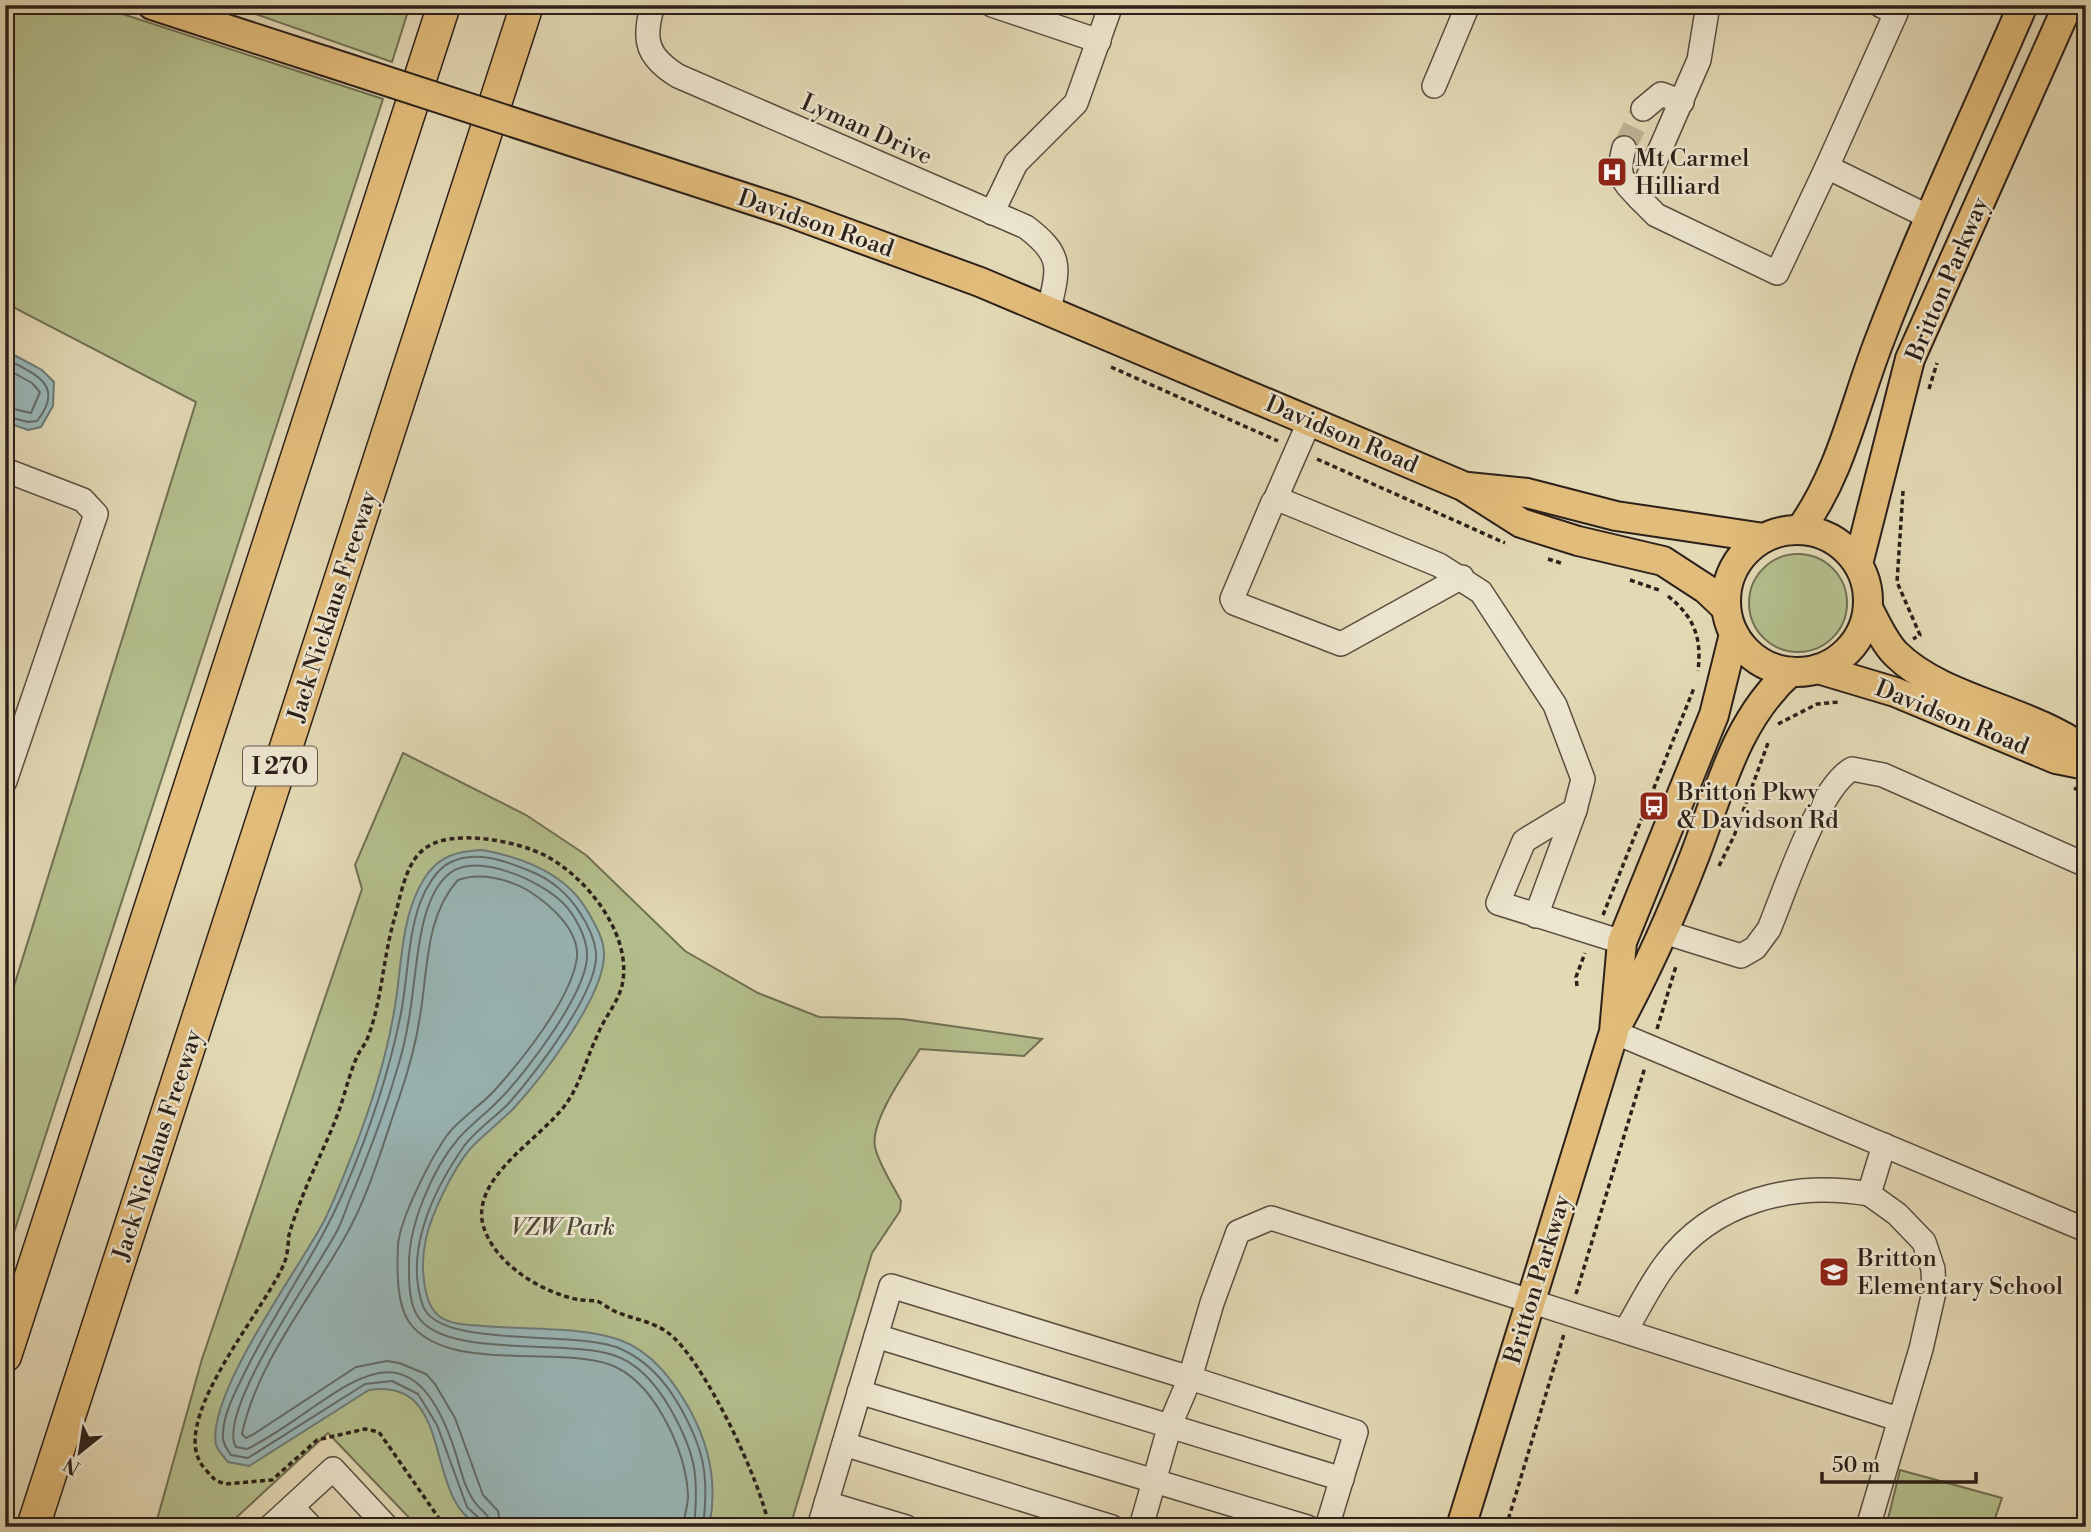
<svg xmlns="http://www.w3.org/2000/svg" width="2091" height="1532" font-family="'Libre Bodoni',serif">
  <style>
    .green { fill: #b4bf8d; stroke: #707054; stroke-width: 2 }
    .water { fill: #99b7b8; stroke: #6d7b79; stroke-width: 2 }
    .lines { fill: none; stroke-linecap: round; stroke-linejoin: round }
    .shore { stroke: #626c69; stroke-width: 2 }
    .minor-tunnel { stroke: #beb496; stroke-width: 23; stroke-dasharray: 23 11; stroke-linecap: butt }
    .minor-casing { stroke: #5a4e41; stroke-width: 26 }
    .major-casing { stroke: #2c201a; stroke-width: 32 }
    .highway-casing { stroke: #2c201a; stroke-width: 35 }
    .path { stroke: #2c201a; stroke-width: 3.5; stroke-dasharray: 5 3.5; stroke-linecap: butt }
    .minor { stroke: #ede6cf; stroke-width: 23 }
    .major { stroke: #e2bc7a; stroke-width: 28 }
    .highway { stroke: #e2bc7a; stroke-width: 32 }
    .major-bridge-casing { stroke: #2c201a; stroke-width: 32; stroke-linecap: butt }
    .major-bridge { stroke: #e2bc7a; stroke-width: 28 }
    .labels { text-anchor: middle; stroke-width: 5; stroke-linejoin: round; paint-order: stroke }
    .shield { fill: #ede6cf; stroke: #665b50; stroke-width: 2 }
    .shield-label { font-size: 23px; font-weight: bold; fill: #2c201a }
    .street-label { font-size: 24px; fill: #2c201a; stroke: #ede6cf }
    .poi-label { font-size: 24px; fill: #2c201a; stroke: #ede6cf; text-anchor: start }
    .park-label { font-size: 24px; font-style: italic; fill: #4e4837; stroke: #ede6cf }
  </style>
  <rect width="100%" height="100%" fill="#e3d9b5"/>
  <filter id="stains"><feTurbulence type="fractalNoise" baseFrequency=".00286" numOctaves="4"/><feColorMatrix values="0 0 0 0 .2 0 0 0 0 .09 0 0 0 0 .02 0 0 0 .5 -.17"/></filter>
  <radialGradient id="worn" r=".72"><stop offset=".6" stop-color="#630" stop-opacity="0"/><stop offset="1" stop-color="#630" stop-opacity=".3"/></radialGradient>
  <g class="green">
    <polygon points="5,5 95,5 383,99 5,1260 5,1015 196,402 5,303"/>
    <polygon points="230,5 410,5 392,62"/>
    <circle cx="1798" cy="603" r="49"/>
    <path d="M403,753L526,815L586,855L685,951L758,993L819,1017L902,1019L1042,1039L1024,1056L920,1049C906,1071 870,1121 875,1147C879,1165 893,1185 901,1201L900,1211L872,1253L790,1527H418L328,1433L226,1527H155L202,1359L362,889L355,865Z"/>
    <polygon points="1900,1470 2002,1498 1992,1527 1886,1527"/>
  </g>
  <g class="water">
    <polygon points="5,350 42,370 54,382 53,406 41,427 28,430 5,422"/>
    <path d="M482,850C521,857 563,872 585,907C593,921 605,939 604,956C603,998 541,1079 513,1109C499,1123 483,1135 470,1149C453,1169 429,1218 425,1244C421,1264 422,1307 442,1318C453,1325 471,1325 484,1326C526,1330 581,1326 620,1340C653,1352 674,1382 690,1410C710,1447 718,1485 709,1527H484C420,1505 459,1377 369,1390L249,1466L228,1462C224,1457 218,1451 216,1445C206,1395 298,1270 323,1223C335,1200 344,1174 354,1150C371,1106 386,1059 394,1012C402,969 400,917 424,879C438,856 457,851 482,850Z"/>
  </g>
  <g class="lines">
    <g class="shore">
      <path d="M5,358C34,374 66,384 37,421L28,422L5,416"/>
      <polyline points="5,368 32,383 40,392 31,413 5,407"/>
      <path d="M482,1527L480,1519L467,1507L437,1425L418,1394L392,1381L365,1384L248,1458L231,1455C226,1448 222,1442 223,1433C224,1411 237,1389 246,1370C277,1307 319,1251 346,1186C369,1132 388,1076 400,1018C408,981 407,939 420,903C425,889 436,870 449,863C474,849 506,861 530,871C551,879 569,895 580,913C588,925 594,937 596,952C600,990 535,1073 510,1102C495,1118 474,1131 462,1149C432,1193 404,1253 423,1306C439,1350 580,1329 621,1349C648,1361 666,1382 680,1407C705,1451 709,1477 703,1527"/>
      <path d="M491,1527C490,1513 480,1511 474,1501C464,1487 460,1467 455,1451C405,1298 332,1408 247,1449L236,1447C215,1412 319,1267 338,1229C343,1219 346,1209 350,1199C367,1158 383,1118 395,1076C402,1055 407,1033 410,1012C417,973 417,898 450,873C478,852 541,881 563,903C574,914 587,937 587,954C589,990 526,1073 500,1099C487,1113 471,1124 458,1139C432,1170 408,1226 409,1267C409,1281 409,1302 417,1315C442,1359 567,1339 613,1355C639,1363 658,1387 671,1410C696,1454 699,1477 694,1527"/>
      <path d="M501,1527L498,1511L483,1495L455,1418L435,1384L426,1374L399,1363L387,1361L356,1367L254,1434L246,1438L242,1434C257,1363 310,1299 345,1237C369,1195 383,1144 399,1098C408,1072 416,1044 420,1016C428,971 425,916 458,880C480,872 509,879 529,891C549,904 579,929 577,957C572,998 522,1060 494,1091C480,1106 461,1118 448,1134C432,1156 400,1218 398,1245C397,1267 396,1303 409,1322C446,1374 557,1345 611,1365C634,1374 651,1395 663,1416C677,1441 687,1467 688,1496C688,1506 684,1516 683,1527"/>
    </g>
    <polyline class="minor-tunnel" points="1624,148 1643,109"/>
    <g class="minor-casing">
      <g id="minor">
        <path d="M653,5C642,40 647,57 678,76L1026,227C1063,255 1059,267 1049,309"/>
        <polyline points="992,5 1099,41"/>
        <polyline points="1708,5 1699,60 1639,198 1656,215 1777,273 1827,167"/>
        <polyline points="1880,5 1896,13 1827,167 1931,218"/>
        <polyline points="1434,86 1468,5"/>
        <polyline points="1643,109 1661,94 1682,102"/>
        <path d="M1624,148C1617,176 1620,178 1639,198"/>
        <polyline points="992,213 1016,163 1076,103 1111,5"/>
        <polyline points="5,470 83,500 96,514 5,781"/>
        <polyline points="1275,500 1310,420"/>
        <polyline points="1462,577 1341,644 1234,603 1232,599 1273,502 1278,499 1439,565 1481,592 1555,705 1583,779 1575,810 1524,841 1498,903 1622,942"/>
        <polyline points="1536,916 1575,810"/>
        <path d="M1664,932L1741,956L1755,948L1769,929C1785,891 1818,788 1852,769L1883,775L2086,865"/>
        <polyline points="1614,1032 2086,1230"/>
        <path d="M1626,1330C1639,1308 1650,1285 1665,1265C1713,1200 1793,1181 1869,1194"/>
        <polyline points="876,1336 1342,1479"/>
        <polyline points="859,1392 1307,1527"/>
        <polyline points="844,1444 1112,1527"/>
        <polyline points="826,1503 906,1527"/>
        <polyline points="292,1507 311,1527"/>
        <polyline points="270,1527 333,1469 387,1527"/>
        <polyline points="819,1527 891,1286 1190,1378 1212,1303 1238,1232 1271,1218 1898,1419"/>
        <polyline points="1141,1527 1170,1425 1190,1378 1356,1432 1327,1527"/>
        <polyline points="1868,1527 1921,1349 1934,1292 1933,1269 1924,1242 1897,1214 1869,1194 1884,1145"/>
      </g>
    </g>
    <g class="major-casing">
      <g id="major">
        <polyline points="152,5 325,61"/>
        <polyline points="589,147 786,211 980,282 1463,486 1521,523 1578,541 1663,561 1706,589 1726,608"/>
        <polyline points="1468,487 1527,493 1616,516 1764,538"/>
        <path d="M1800,530C1842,472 1854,405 1880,339C1923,226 1975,116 2023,5"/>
        <circle cx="1797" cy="601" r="71"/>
        <polyline points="1858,564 1910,359 2068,5"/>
        <path d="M1868,608C1876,623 1884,642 1896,654C1942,700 2030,709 2086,751"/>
        <polyline points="1818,669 1895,692 2056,759 2086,765"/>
        <path d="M1620,1020C1649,966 1673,912 1695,855C1720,790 1736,720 1790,672"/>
        <polyline points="1461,1527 1614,1032 1622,942 1714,715 1734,634"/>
      </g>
    </g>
    <g class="highway-casing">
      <g id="highway">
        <polyline points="5,1356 444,5"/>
        <polyline points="33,1527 527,5"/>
      </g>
    </g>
    <g class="path">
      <polyline points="1111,367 1278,441"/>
      <polyline points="1929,389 1937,363"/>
      <polyline points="1317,459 1505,543"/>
      <polyline points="1903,491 1897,582 1920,635 1913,639"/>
      <polyline points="1548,559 1564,564"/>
      <polyline points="1630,580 1662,591"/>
      <path d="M1668,596C1694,617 1702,637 1698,671"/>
      <polyline points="1778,724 1817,704 1839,702"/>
      <polyline points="2074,788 2086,794"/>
      <polyline points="1719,866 1734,836 1768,743"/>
      <polyline points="1603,915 1694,688"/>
      <polyline points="1577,986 1576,977 1585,953"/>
      <polyline points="1657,1029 1676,966"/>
      <polyline points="1576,1294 1645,1067"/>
      <path d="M445,1527L379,1432L365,1429L317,1440L272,1480L225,1484L215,1480C210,1474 202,1467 199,1460C175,1410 269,1305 285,1261C288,1253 288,1243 289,1235C292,1224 296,1213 300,1203C311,1173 326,1145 337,1116C344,1098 348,1078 356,1059C359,1051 365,1045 368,1037C382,1000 383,958 394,920C400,899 405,864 423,850C449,827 518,841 546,856C586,877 630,932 623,980C621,999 605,1016 598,1034C587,1056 581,1083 566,1104C541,1139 471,1177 483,1225C494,1264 542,1293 580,1300C583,1300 595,1301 597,1301C600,1302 610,1309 612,1310C630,1319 650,1320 667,1332C703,1357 762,1484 769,1527"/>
      <polyline points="1506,1527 1564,1334"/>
    </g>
    <use href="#minor" class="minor"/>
    <use href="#major" class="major"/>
    <use href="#highway" class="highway"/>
    <g class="major-bridge-casing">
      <polyline id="major-bridge" points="325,61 589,147"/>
    </g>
    <use href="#major-bridge" class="major-bridge"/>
  </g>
  <defs>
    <g id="hospital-square" transform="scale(1.575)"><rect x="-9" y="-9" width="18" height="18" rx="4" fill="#8f2418" stroke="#ede6cf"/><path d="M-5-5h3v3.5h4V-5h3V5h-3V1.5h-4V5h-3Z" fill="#fff"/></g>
    <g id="bus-square" transform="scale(1.575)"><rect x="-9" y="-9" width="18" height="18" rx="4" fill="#8f2418" stroke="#ede6cf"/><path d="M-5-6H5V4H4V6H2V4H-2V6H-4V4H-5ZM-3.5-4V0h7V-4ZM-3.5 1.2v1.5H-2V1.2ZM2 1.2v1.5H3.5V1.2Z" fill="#fff"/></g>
    <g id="school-square" transform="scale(1.575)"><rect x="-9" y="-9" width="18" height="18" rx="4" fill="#8f2418" stroke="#ede6cf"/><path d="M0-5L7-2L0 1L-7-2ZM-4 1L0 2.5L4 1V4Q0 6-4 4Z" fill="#fff"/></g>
  </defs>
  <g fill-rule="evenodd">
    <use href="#hospital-square" x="1612" y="172"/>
    <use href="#bus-square" x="1654" y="806"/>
    <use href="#school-square" x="1834" y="1272"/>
  </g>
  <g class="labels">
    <rect class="shield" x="243" y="746.5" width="74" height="39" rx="5"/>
    <g class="shield-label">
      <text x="280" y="774">I 270</text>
    </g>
    <g class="street-label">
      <text transform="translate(867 129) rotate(24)" y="8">Lyman Drive</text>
      <text transform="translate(816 223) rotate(19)" y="8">Davidson Road</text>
      <text transform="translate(1947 279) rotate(-67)" y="8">Britton Parkway</text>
      <text transform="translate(1342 434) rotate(23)" y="8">Davidson Road</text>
      <text transform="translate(332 606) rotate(-72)" y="8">Jack Nicklaus Freeway</text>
      <text transform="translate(1952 717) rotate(22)" y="8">Davidson Road</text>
      <text transform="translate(157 1145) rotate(-72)" y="8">Jack Nicklaus Freeway</text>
      <text transform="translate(1537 1279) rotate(-73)" y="8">Britton Parkway</text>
    </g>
    <g class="poi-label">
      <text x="1635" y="166">Mt Carmel<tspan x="1635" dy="28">Hilliard</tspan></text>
      <text x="1677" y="800">Britton Pkwy<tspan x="1677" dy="28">&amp; Davidson Rd</tspan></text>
      <text x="1857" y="1266">Britton<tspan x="1857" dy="28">Elementary School</tspan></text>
    </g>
    <g class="park-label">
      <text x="563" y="1235">VZW Park</text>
    </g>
  </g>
  <rect width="2091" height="1532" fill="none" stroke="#e3d9b5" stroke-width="28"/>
  <rect x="7" y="7" width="2077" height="1518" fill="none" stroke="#2c201a" stroke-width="3.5"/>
  <rect x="14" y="14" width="2063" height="1504" fill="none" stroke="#2c201a" stroke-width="2"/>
  <g transform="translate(80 1452) rotate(210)" stroke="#ede6cf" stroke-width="5" paint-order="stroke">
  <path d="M0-5L12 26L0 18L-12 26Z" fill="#2c201a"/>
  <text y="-10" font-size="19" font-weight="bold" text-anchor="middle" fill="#2c201a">N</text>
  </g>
  <path d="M1822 1472v10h154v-10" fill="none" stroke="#2c201a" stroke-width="3.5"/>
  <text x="1832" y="1472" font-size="21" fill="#2c201a" stroke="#ede6cf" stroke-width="5" paint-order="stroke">50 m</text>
  <rect width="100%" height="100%" filter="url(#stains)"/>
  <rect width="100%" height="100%" fill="url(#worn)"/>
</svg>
